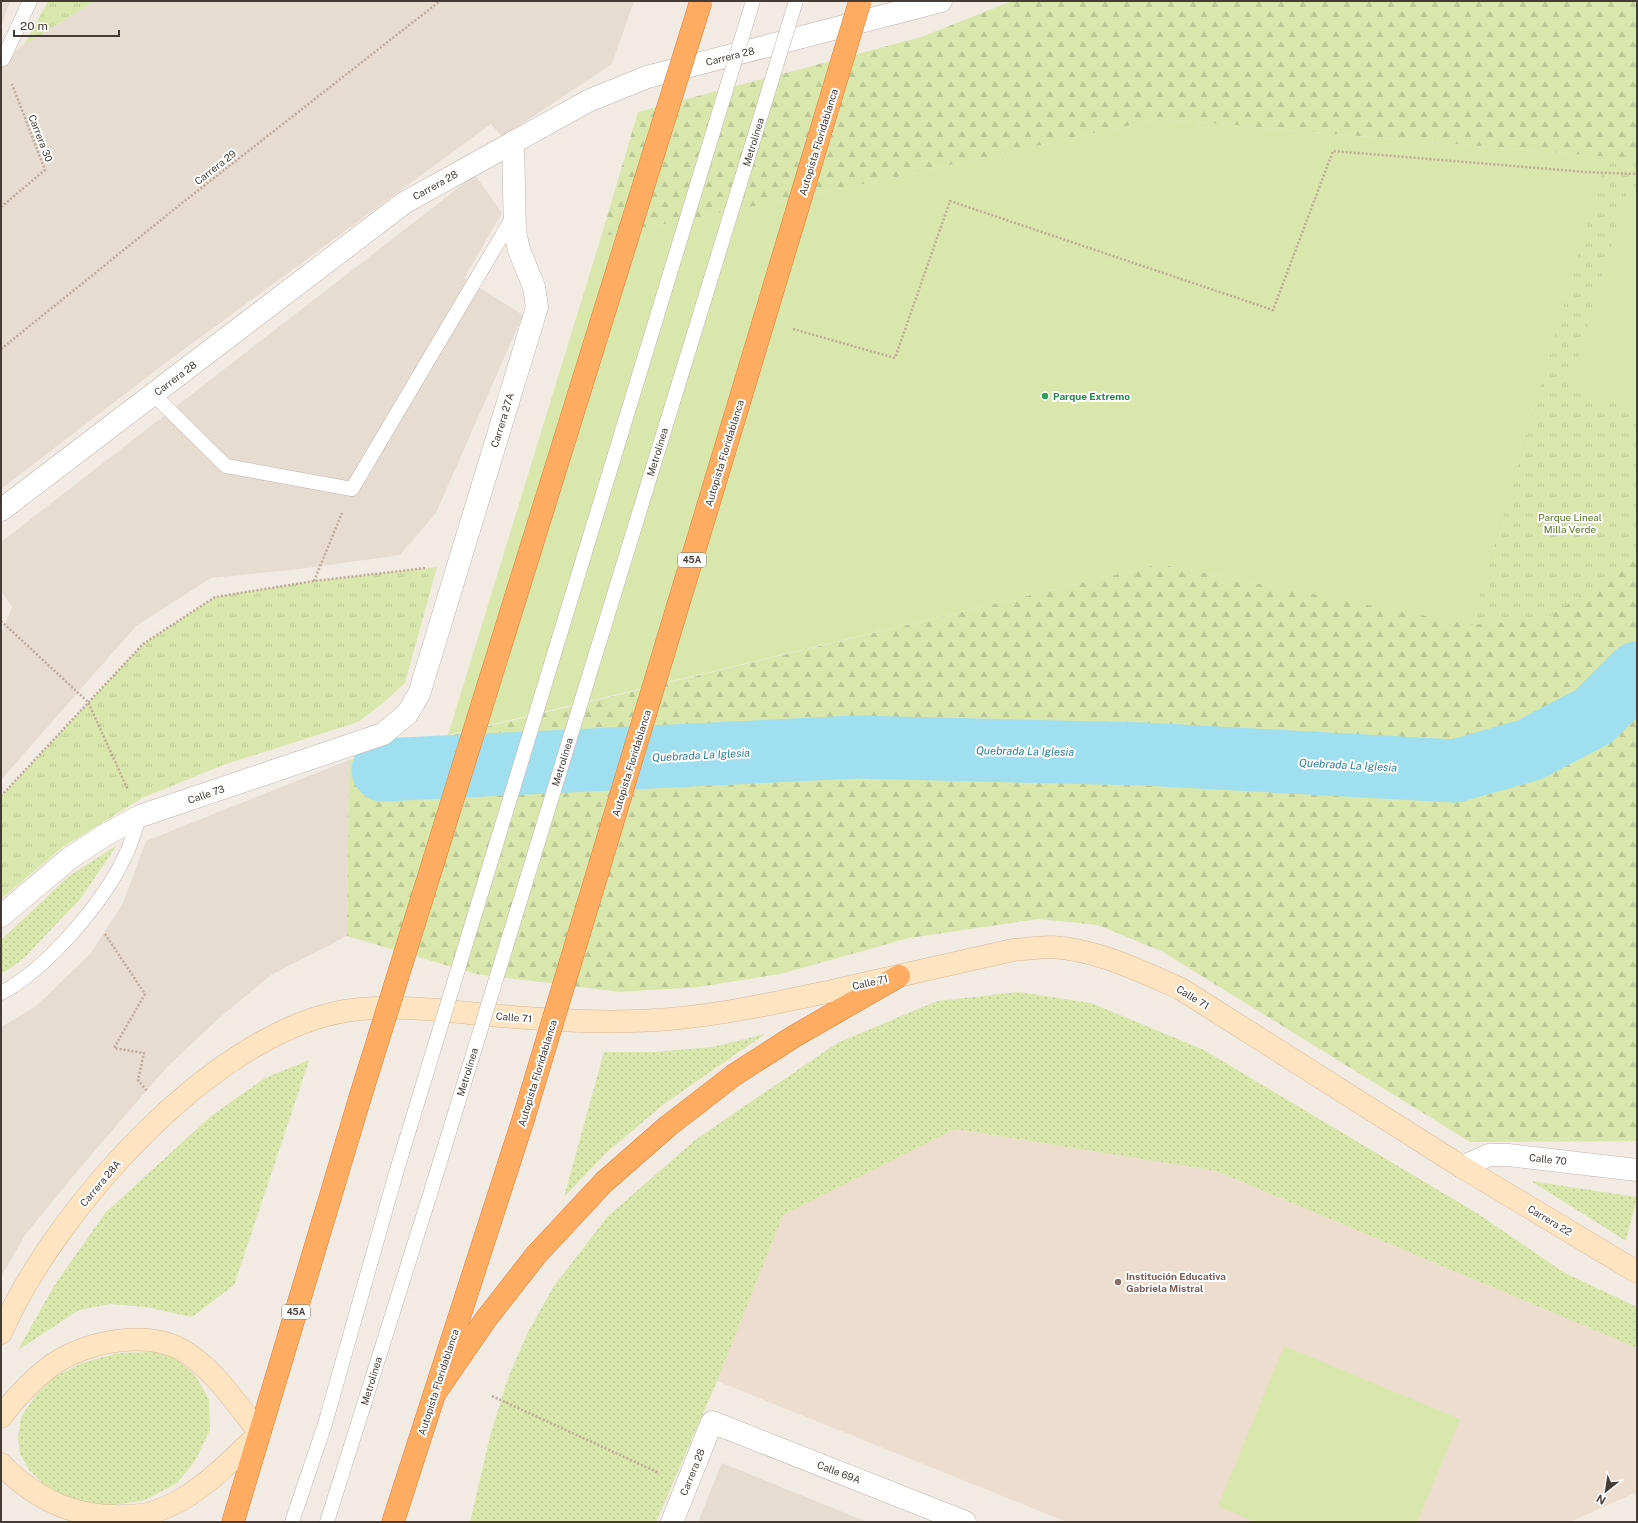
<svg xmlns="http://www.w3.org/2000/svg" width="1638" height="1523" font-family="'Public Sans',sans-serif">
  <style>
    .residential { fill: #e6dcd2 }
    .education { fill: #ecddce }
    .grass { fill: url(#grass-dots) }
    .forest { fill: url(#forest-firs) }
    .park { fill: url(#park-tufts) }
    .pitch { fill: #d9e7ac }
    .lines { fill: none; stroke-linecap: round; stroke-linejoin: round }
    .river { stroke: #9fdff0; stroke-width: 63 }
    .lane-casing { stroke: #c1b4aa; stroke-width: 15 }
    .street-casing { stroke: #c1b4aa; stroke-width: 23 }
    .secondary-casing { stroke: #d6b895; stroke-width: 23 }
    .highway-casing { stroke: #de7d32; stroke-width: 23 }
    .path { stroke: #c0aa98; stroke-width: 2.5; stroke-dasharray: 2 2; stroke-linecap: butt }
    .lane { stroke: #fff; stroke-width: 14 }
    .street { stroke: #fff; stroke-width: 22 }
    .secondary { stroke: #ffe4c2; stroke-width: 22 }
    .highway { stroke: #ffac63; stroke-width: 22 }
    .lane-bridge-casing { stroke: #c1b4aa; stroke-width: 15; stroke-linecap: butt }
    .highway-bridge-casing { stroke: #de7d32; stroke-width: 23; stroke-linecap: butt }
    .lane-bridge { stroke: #fff; stroke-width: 14 }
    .highway-bridge { stroke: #ffac63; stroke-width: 22 }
    .leisure-dot { fill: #2e9e5b; stroke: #fff; stroke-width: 1.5 }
    .education-dot { fill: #8d6e63; stroke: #fff; stroke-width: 1.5 }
    .labels { text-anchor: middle; stroke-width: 4; stroke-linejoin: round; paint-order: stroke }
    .shield { fill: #fff; stroke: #7c7671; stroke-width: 1 }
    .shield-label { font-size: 9px; font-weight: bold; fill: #443b34 }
    .street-label { font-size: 10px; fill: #443b34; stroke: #fff }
    .leisure-label { font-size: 10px; font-weight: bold; fill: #27864d; stroke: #fff; text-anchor: start }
    .park-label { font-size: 10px; fill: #557627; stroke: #fff }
    .education-label { font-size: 10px; font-weight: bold; fill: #785e54; stroke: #fff; text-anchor: start }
    .water-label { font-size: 11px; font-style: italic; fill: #298099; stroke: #fff }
  </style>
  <defs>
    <pattern id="grass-dots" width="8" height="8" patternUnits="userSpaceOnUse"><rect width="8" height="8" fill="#d9e7ac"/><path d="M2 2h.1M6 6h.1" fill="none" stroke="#bbc795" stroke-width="1.8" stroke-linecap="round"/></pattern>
    <pattern id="forest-firs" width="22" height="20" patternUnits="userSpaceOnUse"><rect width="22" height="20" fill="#d9e7ac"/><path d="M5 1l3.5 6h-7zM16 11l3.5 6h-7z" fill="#bbc795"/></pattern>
    <pattern id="park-tufts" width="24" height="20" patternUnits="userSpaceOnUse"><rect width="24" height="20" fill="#d9e7ac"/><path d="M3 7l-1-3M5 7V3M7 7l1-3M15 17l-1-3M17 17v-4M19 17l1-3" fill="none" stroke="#bbc795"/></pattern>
  </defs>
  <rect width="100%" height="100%" fill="#f2ebe4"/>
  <g class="residential">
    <polygon points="1,1 10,1 1,27"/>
    <polygon points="95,1 634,1 612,64 502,137 491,124 168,361 1,489 1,59"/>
    <polygon points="475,175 502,213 464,278 523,315 436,513 400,555 300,569 211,578 136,626 1,780 1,635 12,607 1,591 1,542"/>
    <polygon points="349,760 347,936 271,975 217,1020 167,1067 79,1169 25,1235 1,1277 1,1027 35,1007 91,953 123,903 146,841"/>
    <polygon points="722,1463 867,1522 698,1522"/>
  </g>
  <polygon class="education" points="955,1129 1216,1171 1637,1348 1637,1492 1570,1522 1067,1522 717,1381 783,1215"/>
  <g class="grass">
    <polygon points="117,845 81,898 22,960 1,974 1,940 68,877"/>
    <polygon points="1019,992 1091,1003 1204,1050 1480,1215 1563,1272 1637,1307 1637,1348 1216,1171 955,1129 783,1215 717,1381 656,1522 470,1522 490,1436 508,1378 528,1332 554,1286 607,1217 695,1140 837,1043 937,1001"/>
    <polygon points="765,1034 664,1104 606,1153 564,1197 604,1052 654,1052 712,1047"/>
    <polygon points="309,1060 234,1285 192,1317 146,1307 110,1304 79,1310 18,1350 54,1286 105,1213 211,1116 265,1078"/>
    <polygon points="1531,1181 1637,1197 1626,1241"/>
    <polygon points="152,1352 173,1357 195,1375 209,1399 210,1430 195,1461 177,1483 145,1500 114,1505 91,1505 67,1497 45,1485 29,1470 20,1454 18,1438 21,1417 35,1396 54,1377 82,1363 118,1353"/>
  </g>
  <polygon class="forest" points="1012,1 1637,1 1637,1141 1470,1142 1163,952 1098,925 1039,919 909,938 780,974 698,987 621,992 476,974 347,936 349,760 1159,564 1292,590 1606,157 1159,119 878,181 601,237 638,112 921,37"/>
  <g class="park">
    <polygon points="48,1 95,1 24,45"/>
    <polygon points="1637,156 1637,553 1620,571 1545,619 1471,625 1607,157"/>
    <polygon points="437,567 405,683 383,703 358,722 223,765 142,798 63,847 1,899 1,797 143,644 215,597 314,581"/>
  </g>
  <g class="pitch">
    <polygon points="1159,119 1607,157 1471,625 1159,564 448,735 601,237 878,181"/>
    <polygon points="1628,189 1637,191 1637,410 1569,390"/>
    <polygon points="1284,1346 1460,1419 1417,1522 1256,1522 1218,1506"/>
  </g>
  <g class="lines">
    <polyline class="river" points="383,770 856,747 1144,754 1455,771 1529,750 1594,716 1637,673"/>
    <g class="lane-casing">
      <g id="lane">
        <polyline points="3,59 30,1"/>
        <polyline points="153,394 226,466 352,489 513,217"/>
        <path d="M1,993C47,969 105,901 126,854C132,842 135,829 140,816"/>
        <polyline points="292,1522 325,1424 396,1173"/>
        <polyline points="327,1522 432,1188"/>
      </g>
    </g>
    <g class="street-casing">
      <g id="street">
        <polyline points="1,510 404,203 588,101 647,77 941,1"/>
        <polyline points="1,916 70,858 105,835 140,816 383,734 407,714 419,694 537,307 534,287 519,250 515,232 513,142"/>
        <polyline points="1462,1167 1489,1155 1508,1155 1637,1170"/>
        <polyline points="672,1522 712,1422 965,1522"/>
      </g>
    </g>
    <g class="secondary-casing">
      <g id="secondary">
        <path d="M1,1333C54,1211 221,1020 361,1009C409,1005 453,1012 501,1016C557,1021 613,1024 670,1019C727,1014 780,1002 836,990C895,977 954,963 1013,950C1026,949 1040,947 1053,947C1098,950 1140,971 1181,989L1462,1167L1637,1272"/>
        <path d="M1,1417C15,1398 33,1379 52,1365C86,1341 151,1328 187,1353C217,1373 238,1406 260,1433C235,1457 211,1482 181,1500C171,1506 159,1510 148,1514C88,1523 42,1506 1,1464"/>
      </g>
    </g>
    <g class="highway-casing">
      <g id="highway">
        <polyline points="435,1393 486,1319 536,1255 604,1182 668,1126 734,1075 793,1037 899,976"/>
        <polyline points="233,1522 359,1101"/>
        <polyline points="393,1522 523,1120"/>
      </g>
    </g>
    <g class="path">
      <polyline points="1,207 45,170 12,84"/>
      <polyline points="793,329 895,358 950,201 1273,310 1333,151 1586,172 1637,174"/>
      <polyline points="1,349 182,203 440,1"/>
      <polyline points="314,581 342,513"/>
      <polyline points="1,621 88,702 128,790"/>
      <polyline points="1,796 143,644 215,597 314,581 426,568"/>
      <polyline points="105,934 145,994 114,1048 144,1053 138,1080 147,1091"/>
      <polyline points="492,1396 659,1473"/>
    </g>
    <use href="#lane" class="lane"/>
    <use href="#street" class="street"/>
    <use href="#secondary" class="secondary"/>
    <use href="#highway" class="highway"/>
    <g class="lane-bridge-casing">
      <g id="lane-bridge">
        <polyline points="396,1173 753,1"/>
        <polyline points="432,1188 796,1"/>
      </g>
    </g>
    <g class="highway-bridge-casing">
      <g id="highway-bridge">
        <polyline points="359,1101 701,1"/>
        <polyline points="523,1120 860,1"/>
      </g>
    </g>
    <use href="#lane-bridge" class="lane-bridge"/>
    <use href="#highway-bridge" class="highway-bridge"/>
  </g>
  <circle class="leisure-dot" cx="1045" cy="396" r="4"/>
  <circle class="education-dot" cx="1118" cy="1282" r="4"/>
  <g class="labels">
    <g class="shield">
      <rect x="678" y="553" width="28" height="14" rx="3"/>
      <rect x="282" y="1305" width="28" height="14" rx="3"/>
    </g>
    <g class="shield-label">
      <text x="692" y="563">45A</text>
      <text x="296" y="1315">45A</text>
    </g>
    <g class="street-label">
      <text transform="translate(730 56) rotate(-14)" y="4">Carrera 28</text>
      <text transform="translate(41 138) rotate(69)" y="4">Carrera 30</text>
      <text transform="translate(753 142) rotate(-73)" y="4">Metrolínea</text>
      <text transform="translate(818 142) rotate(-73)" y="4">Autopista Floridablanca</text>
      <text transform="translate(215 167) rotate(-38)" y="4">Carrera 29</text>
      <text transform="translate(435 185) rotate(-29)" y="4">Carrera 28</text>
      <text transform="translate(175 378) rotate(-37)" y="4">Carrera 28</text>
      <text transform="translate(502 420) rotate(-73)" y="4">Carrera 27A</text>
      <text transform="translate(657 452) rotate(-73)" y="4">Metrolínea</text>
      <text transform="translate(724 453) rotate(-73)" y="4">Autopista Floridablanca</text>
      <text transform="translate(562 762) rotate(-73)" y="4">Metrolínea</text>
      <text transform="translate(631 763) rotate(-73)" y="4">Autopista Floridablanca</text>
      <text transform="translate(206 794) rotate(-19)" y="4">Calle 73</text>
      <text transform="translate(870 982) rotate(-13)" y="4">Calle 71</text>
      <text transform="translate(1193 997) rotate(31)" y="4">Calle 71</text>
      <text transform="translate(514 1017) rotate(5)" y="4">Calle 71</text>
      <text transform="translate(467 1072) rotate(-73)" y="4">Metrolínea</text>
      <text transform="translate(537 1073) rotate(-73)" y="4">Autopista Floridablanca</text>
      <text transform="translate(1548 1159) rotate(6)" y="4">Calle 70</text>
      <text transform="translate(100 1183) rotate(-50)" y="4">Carrera 28A</text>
      <text transform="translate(1550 1220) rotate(31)" y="4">Carrera 22</text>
      <text transform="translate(371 1381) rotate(-73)" y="4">Metrolínea</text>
      <text transform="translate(438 1382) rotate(-72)" y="4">Autopista Floridablanca</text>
      <text transform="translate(692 1472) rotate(-68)" y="4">Carrera 28</text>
      <text transform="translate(839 1472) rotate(21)" y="4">Calle 69A</text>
    </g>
    <g class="leisure-label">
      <text x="1053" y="400">Parque Extremo</text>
    </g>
    <g class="park-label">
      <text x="1570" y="521">Parque Lineal<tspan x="1570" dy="12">Milla Verde</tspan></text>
    </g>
    <g class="education-label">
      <text x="1126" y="1280">Institución Educativa<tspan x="1126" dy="12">Gabriela Mistral</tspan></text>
    </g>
    <g class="water-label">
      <text transform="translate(1025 751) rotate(1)" y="4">Quebrada La Iglesia</text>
      <text transform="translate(701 755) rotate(-3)" y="4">Quebrada La Iglesia</text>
      <text transform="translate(1348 765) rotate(3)" y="4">Quebrada La Iglesia</text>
    </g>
  </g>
  <rect width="1638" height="1523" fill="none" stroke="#443b34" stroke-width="4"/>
  <g transform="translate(1606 1491) rotate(210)" stroke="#ffffff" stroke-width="3" paint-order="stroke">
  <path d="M0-3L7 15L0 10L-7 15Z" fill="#443b34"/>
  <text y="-6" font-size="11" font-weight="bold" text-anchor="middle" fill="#443b34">N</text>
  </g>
  <path d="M14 30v6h105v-6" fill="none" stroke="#443b34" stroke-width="2"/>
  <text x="20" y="30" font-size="12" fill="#443b34" stroke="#ffffff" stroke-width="3" paint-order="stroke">20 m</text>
</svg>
